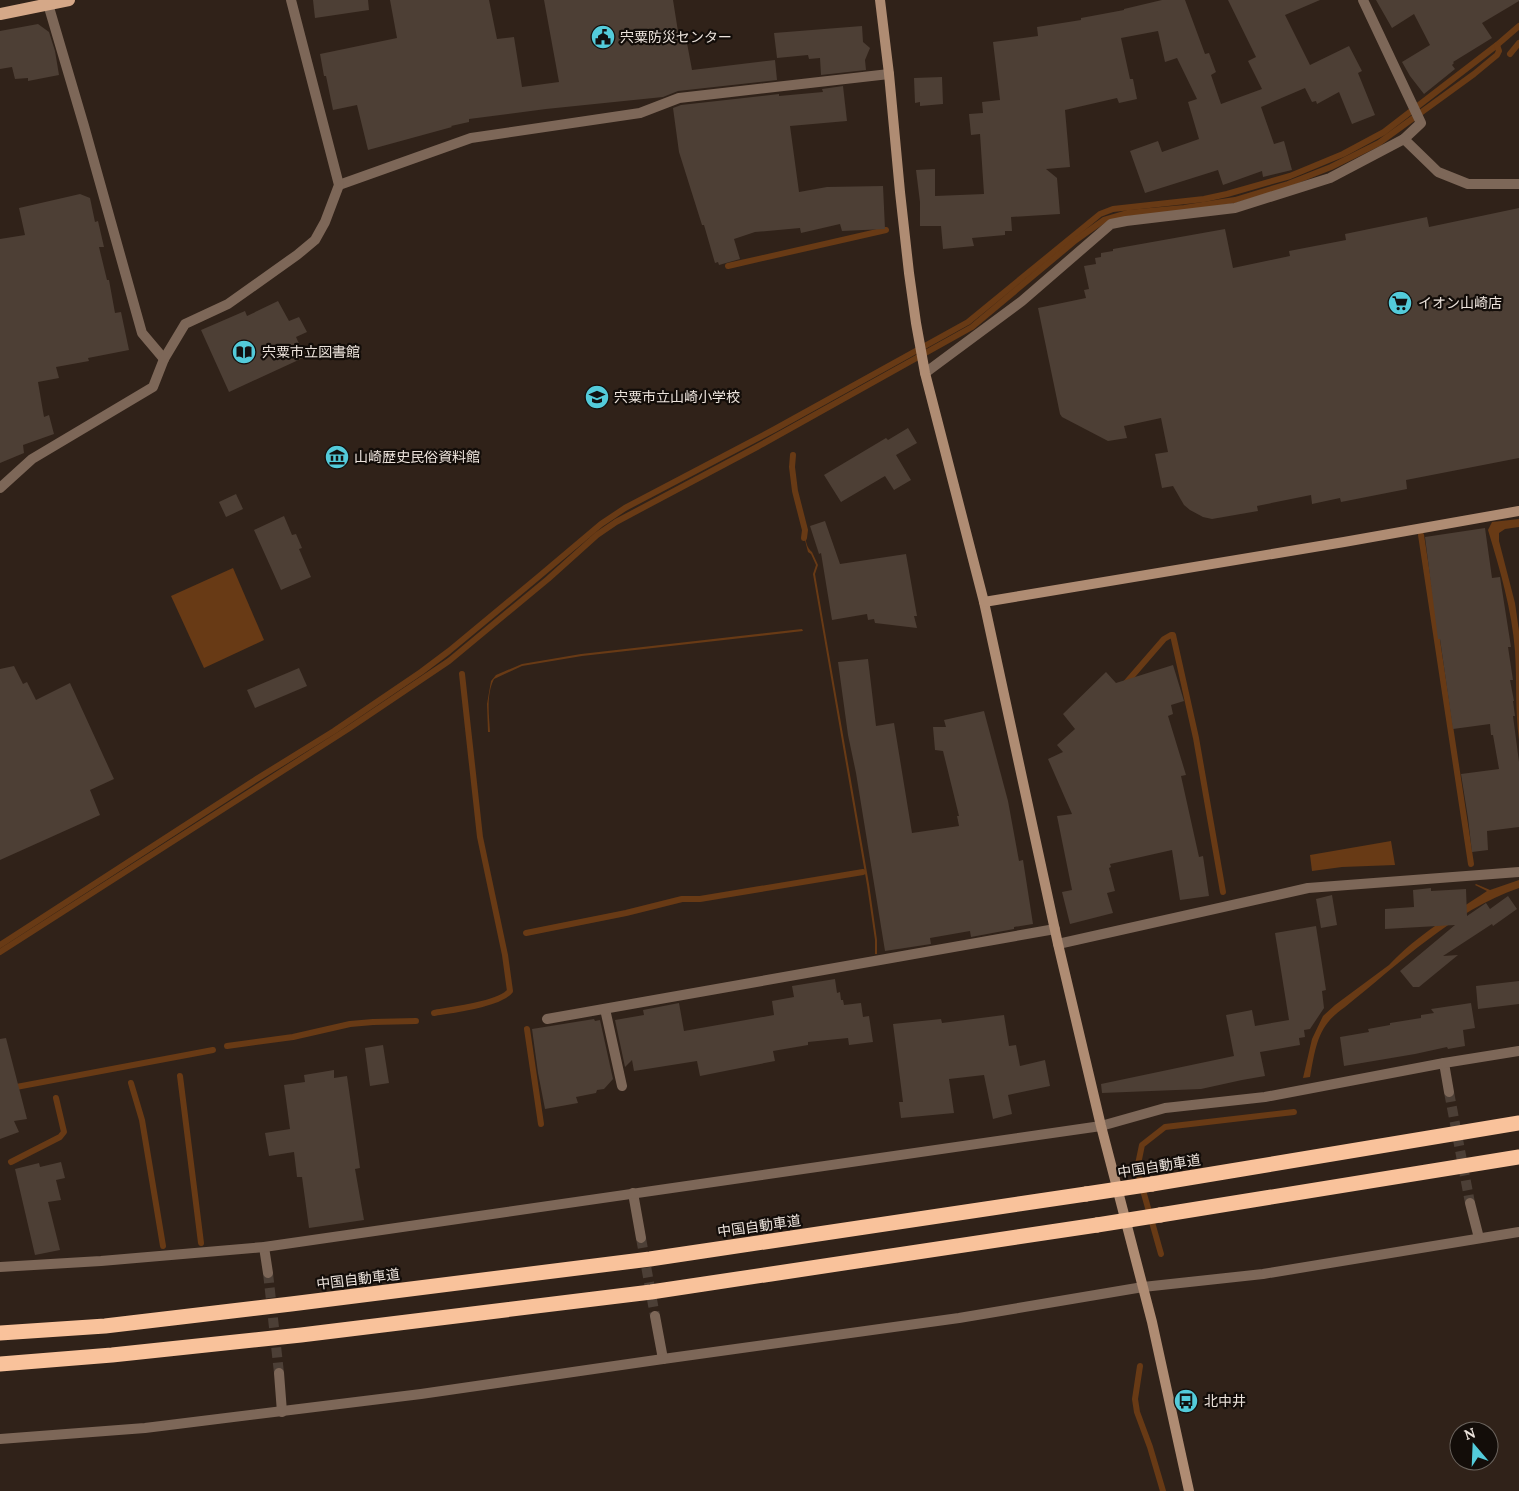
<svg xmlns="http://www.w3.org/2000/svg" width="1519" height="1491" font-family="Lora,'Noto Sans JP',serif">
  <style>
    .water { fill: #683a15 }
    .lines { fill: none; stroke-linecap: round; stroke-linejoin: round }
    .stream { stroke: #683a15; stroke-width: 6 }
    .building { fill: #4d3f35 }
    .street-tunnel { stroke: #4c3f36; stroke-width: 10; stroke-dasharray: 10 5; stroke-linecap: butt }
    .street { stroke: #7d6758; stroke-width: 10 }
    .secondary { stroke: #af8c73; stroke-width: 10 }
    .primary { stroke: #d5a888; stroke-width: 12 }
    .highway { stroke: #f9c29b; stroke-width: 15 }
    .highway-bridge { stroke: #f9c29b; stroke-width: 15 }
    .labels { text-anchor: middle; stroke-width: 4.5; stroke-linejoin: round; paint-order: stroke }
    .poi-label { font-size: 14px; fill: #ece3dc; stroke: #130d09; text-anchor: start }
    .street-label { font-size: 14px; fill: #ece3dc; stroke: #130d09 }
  </style>
  <rect width="100%" height="100%" fill="#302219"/>
  <g class="water">
    <path d="M1519,519V527L1505,529L1499,533V541L1515,603L1519,631V740C1515,710 1517,681 1515,651C1512,610 1500,570 1488,530L1492,522Z"/>
    <path d="M806,531C805,539 806,547 812,552L818,565L815,574L869,884L877,940V954H875V940L867,885L813,574L816,565L811,554L808,552L803,532Z"/>
    <polygon points="233,568 264,640 204,668 171,596"/>
    <path d="M802,629L803,631L582,656L522,666L494,679C486,695 489,714 490,732H488L487,704L491,681L496,675L522,664L581,654Z"/>
    <polygon points="1391,841 1395,865 1342,867 1312,871 1310,855"/>
    <path d="M1519,880V888C1454,910 1399,964 1345,1007C1317,1026 1316,1046 1310,1077L1303,1078L1312,1039L1323,1016L1335,1005L1389,965C1416,936 1454,913 1487,891L1475,885L1476,884L1490,890Z"/>
  </g>
  <g class="lines">
    <g class="stream">
      <polyline points="1510,54 1519,43"/>
      <polyline points="728,266 886,230"/>
      <polyline points="793,455 792,467 795,491 805,530 804,538"/>
      <polyline points="1421,535 1471,864"/>
      <polyline points="1125,684 1164,639 1171,635 1173,635 1196,738 1223,892"/>
      <polyline points="526,933 626,913 682,899 700,899 863,872"/>
      <polyline points="0,945 255,780 334,731 421,672 449,651 537,578 601,524 625,508 775,429 968,322 1100,214 1113,209 1204,199 1227,194 1290,176 1343,154 1384,132 1497,45 1519,26"/>
      <polyline points="0,952 348,729 449,661 548,579 597,535 616,522 757,447 972,327 1076,240 1104,220 1128,213 1184,208 1235,200 1288,184 1331,167 1379,143 1474,74 1497,55 1499,51 1497,45"/>
      <path d="M434,1013C451,1010 500,1004 510,991L505,955L480,837L462,674"/>
      <polyline points="527,1029 541,1124"/>
      <polyline points="227,1046 293,1037 350,1024 373,1022 416,1021"/>
      <polyline points="180,1076 201,1243"/>
      <polyline points="131,1083 142,1120 163,1246"/>
      <polyline points="0,1090 213,1050"/>
      <polyline points="11,1162 60,1137 64,1132 56,1098"/>
      <polyline points="1161,1254 1137,1169 1142,1145 1165,1127 1294,1112"/>
      <polyline points="1140,1366 1135,1399 1137,1412 1150,1447 1163,1491"/>
    </g>
  </g>
  <g class="building">
    <polygon points="313,0 368,0 369,10 315,18"/>
    <polygon points="390,0 489,0 497,39 514,37 522,87 559,82 544,0 673,0 680,44 687,43 692,70 775,60 777,80 678,91 663,97 546,109 469,119 469,122 451,126 452,127 368,150 357,105 333,110 326,76 324,76 320,54 397,38"/>
    <polygon points="1162,0 1185,0 1205,54 1209,53 1216,72 1211,75 1221,104 1262,89 1248,61 1256,57 1228,0 1320,0 1285,15 1310,65 1349,46 1362,71 1358,73 1375,115 1352,124 1339,92 1317,104 1316,101 1312,102 1305,88 1261,107 1274,144 1284,141 1292,170 1263,177 1262,171 1223,185 1218,170 1145,193 1130,151 1158,141 1162,152 1199,139 1188,102 1197,99 1177,58 1165,62 1158,31 1121,38 1130,79 1133,79 1137,99 1119,103 1117,98 1065,110 1070,167 1046,169 1057,178 1060,214 1011,217 1012,231 1005,231 1005,235 972,238 974,246 943,249 941,226 920,226 920,202 916,170 935,169 935,196 984,194 980,134 971,135 969,114 983,113 982,102 1000,100 993,42 1038,36 1037,27 1081,20 1081,18 1124,10 1124,9"/>
    <polygon points="1376,0 1519,0 1519,1 1482,23 1492,38 1453,62 1454,63 1452,65 1455,69 1424,94 1410,76 1402,62 1430,45 1414,14 1392,28"/>
    <polygon points="38,24 49,32 55,51 59,75 28,81 28,78 15,79 12,67 0,69 0,31"/>
    <polygon points="862,26 863,42 870,48 865,60 866,70 821,75 820,58 809,59 808,55 777,58 774,33"/>
    <polygon points="942,77 943,104 920,106 920,102 915,103 914,78"/>
    <polygon points="843,86 847,121 790,126 799,192 827,187 883,186 885,229 842,231 840,224 801,233 800,228 755,232 734,239 740,259 719,265 718,262 715,263 704,225 702,225 679,152 673,108 681,105 779,94 779,96 823,92 822,89"/>
    <polygon points="80,194 90,198 95,222 98,221 104,247 99,247 107,280 109,280 115,313 121,312 129,350 88,358 89,361 56,367 59,378 38,382 44,417 49,415 54,434 23,445 24,453 0,463 0,239 25,235 19,208"/>
    <polygon points="1519,208 1519,458 1406,480 1407,489 1341,502 1340,498 1312,504 1311,495 1257,506 1258,511 1212,519 1203,517 1190,510 1184,505 1173,486 1162,488 1155,454 1168,452 1161,418 1124,426 1127,438 1108,441 1062,417 1060,414 1038,308 1086,298 1084,290 1089,289 1084,266 1096,264 1095,258 1101,257 1101,253 1113,251 1113,249 1225,229 1233,268 1290,256 1289,251 1346,240 1345,234 1427,217 1429,227"/>
    <polygon points="278,301 289,321 299,317 307,332 296,337 305,357 229,392 201,330 245,311 247,316"/>
    <polygon points="908,428 917,443 896,455 911,480 894,490 885,476 841,502 824,475 886,438 888,440"/>
    <polygon points="236,494 243,509 226,517 219,502"/>
    <polygon points="284,516 292,535 296,534 302,548 299,549 311,577 281,590 254,530"/>
    <polygon points="825,521 840,564 906,554 917,616 914,616 917,628 875,623 874,619 868,620 867,614 832,620 821,553 819,554 810,526"/>
    <polygon points="1485,528 1492,578 1500,577 1511,647 1508,647 1513,680 1510,680 1514,701 1513,701 1515,716 1513,716 1519,762 1519,827 1487,831 1488,850 1472,852 1468,818 1461,774 1499,769 1493,735 1491,735 1490,724 1453,729 1440,639 1438,639 1425,537"/>
    <polygon points="868,659 876,726 894,723 912,833 959,826 957,816 959,816 943,751 935,750 933,727 946,727 944,720 984,711 1008,801 1019,861 1023,860 1033,924 1014,927 1014,929 971,937 970,931 930,938 931,944 885,951 856,773 848,735 838,662"/>
    <polygon points="1173,665 1184,701 1171,705 1173,714 1168,716 1186,775 1181,776 1199,857 1203,856 1209,896 1180,900 1172,850 1110,864 1111,867 1109,868 1115,891 1107,893 1113,913 1070,924 1062,892 1072,890 1057,816 1072,814 1048,759 1063,752 1057,745 1075,729 1063,714 1106,672 1116,683"/>
    <polygon points="14,666 23,684 27,682 36,700 70,683 114,779 90,790 100,815 0,860 0,669"/>
    <polygon points="299,668 307,686 255,708 247,690"/>
    <polygon points="1431,888 1431,891 1466,889 1467,916 1486,903 1490,909 1508,896 1517,909 1493,926 1492,924 1443,956 1458,955 1419,987 1413,987 1400,971 1455,925 1385,929 1385,909 1414,907 1413,890"/>
    <polygon points="1332,895 1337,925 1321,928 1316,899"/>
    <polygon points="1316,926 1326,990 1322,991 1324,1008 1310,1029 1304,1030 1305,1037 1299,1038 1300,1045 1260,1052 1265,1076 1242,1080 1201,1089 1102,1093 1101,1084 1234,1056 1226,1015 1252,1010 1255,1026 1289,1020 1275,933"/>
    <polygon points="835,979 837,993 840,992 841,1000 843,1000 844,1005 861,1003 863,1017 869,1016 873,1042 849,1045 848,1038 808,1042 808,1045 773,1051 775,1061 700,1076 697,1061 634,1071 632,1060 625,1067 615,1020 644,1015 643,1010 679,1003 684,1031 774,1015 772,1001 794,997 792,986"/>
    <polygon points="1519,981 1519,1004 1478,1009 1476,986"/>
    <polygon points="1471,1003 1475,1028 1463,1030 1465,1046 1448,1049 1447,1047 1415,1054 1344,1066 1340,1037 1369,1032 1368,1029 1390,1025 1390,1023 1421,1018 1421,1015 1434,1013 1431,1009"/>
    <polygon points="1004,1015 1009,1046 1016,1045 1020,1066 1045,1060 1050,1086 1008,1095 1012,1114 993,1119 984,1075 949,1079 954,1113 901,1118 899,1102 903,1102 893,1024 941,1019 942,1023"/>
    <polygon points="594,1019 595,1021 600,1020 613,1079 604,1089 597,1090 596,1093 576,1097 578,1103 545,1109 538,1073 532,1029"/>
    <polygon points="6,1038 27,1119 14,1121 19,1132 0,1139 0,1039"/>
    <polygon points="383,1045 389,1083 370,1086 365,1048"/>
    <polygon points="334,1070 334,1078 347,1076 360,1168 355,1169 364,1220 309,1228 302,1177 297,1177 294,1152 269,1156 265,1133 290,1129 284,1085 305,1082 304,1075"/>
    <polygon points="61,1162 65,1178 56,1180 61,1200 48,1202 60,1250 35,1255 15,1169 39,1163 40,1167"/>
  </g>
  <g class="lines">
    <g class="street-tunnel">
      <polyline points="1449,1092 1470,1203"/>
      <polyline points="641,1238 655,1316"/>
      <polyline points="268,1273 279,1373"/>
    </g>
    <g class="street">
      <polyline points="1363,0 1421,123 1404,139"/>
      <polyline points="48,4 84,126 142,333 164,359"/>
      <polyline points="339,185 471,138 640,113 679,98 889,74"/>
      <polyline points="925,373 1022,301 1111,224 1126,221 1235,208 1330,178 1404,139 1438,172 1468,184 1519,184"/>
      <polyline points="0,488 32,459 153,387 164,359 185,324 228,304 297,255 315,240 325,222 339,185 291,0"/>
      <polyline points="1058,944 1308,888 1519,872"/>
      <polyline points="605,1009 622,1086"/>
      <polyline points="547,1019 1055,929"/>
      <polyline points="1444,1063 1449,1092"/>
      <polyline points="633,1193 641,1238"/>
      <polyline points="1470,1203 1479,1238"/>
      <polyline points="264,1247 268,1273"/>
      <polyline points="0,1267 101,1261 264,1247 1101,1126 1165,1108 1265,1097 1444,1063 1519,1051"/>
      <polyline points="655,1316 663,1359"/>
      <polyline points="279,1373 282,1412"/>
      <polyline points="0,1439 145,1428 421,1394 663,1359 959,1318 1143,1287 1263,1274 1519,1232"/>
    </g>
    <g class="secondary">
      <polyline points="880,0 889,74 900,192 909,273 916,323 925,373 984,602 1058,944 1101,1126 1152,1322 1189,1491"/>
      <polyline points="984,602 1344,542 1519,511"/>
    </g>
    <polyline class="primary" points="0,14 69,0"/>
    <g class="highway">
      <polyline points="1152,1184 1519,1123"/>
      <polyline points="1160,1215 1519,1157"/>
      <polyline points="0,1333 105,1326 291,1304 650,1259 1086,1194"/>
      <polyline points="0,1364 112,1355 301,1335 651,1292 1097,1225"/>
    </g>
    <g class="highway-bridge">
      <polyline points="1086,1194 1152,1184"/>
      <polyline points="1097,1225 1160,1215"/>
    </g>
  </g>
  <defs>
    <g id="civic-disc" transform="scale(1.25)"><circle r="9.5" fill="#53cbda" stroke="#130d09"/><path d="M-.6-6.5H3V-4.5H.6V-3L4-1V1h2V6H-6V1h2V-1L-.6-3ZM-1.2 2.5V6h2.4V2.5Z" fill="#111"/></g>
    <g id="supermarket-disc" transform="scale(1.25)"><circle r="9.5" fill="#53cbda" stroke="#130d09"/><path d="M-6-5.5h2.5l.6 2H6L4.5 2H-2.5L-4.4-4H-6ZM-1.5 3.2a1.3 1.3 0 1 0 .1 0ZM3 3.2a1.3 1.3 0 1 0 .1 0Z" fill="#111"/></g>
    <g id="library-disc" transform="scale(1.25)"><circle r="9.5" fill="#53cbda" stroke="#130d09"/><path d="M-6-4Q-3-5.5-.7-3.5V5Q-3 3-6 4ZM6-4Q3-5.5 .7-3.5V5Q3 3 6 4Z" fill="#111"/></g>
    <g id="school-disc" transform="scale(1.25)"><circle r="9.5" fill="#53cbda" stroke="#130d09"/><path d="M0-5L7-2L0 1L-7-2ZM-4 1L0 2.5L4 1V4Q0 6-4 4Z" fill="#111"/></g>
    <g id="museum-disc" transform="scale(1.25)"><circle r="9.5" fill="#53cbda" stroke="#130d09"/><path d="M0-6L6-3V-2H-6V-3ZM-5-1h2V3h-2ZM-1-1h2V3h-2ZM3-1h2V3H3ZM-6 4H6V6H-6Z" fill="#111"/></g>
    <g id="bus-disc" transform="scale(1.25)"><circle r="9.5" fill="#53cbda" stroke="#130d09"/><path d="M-5-6H5V4H4V6H2V4H-2V6H-4V4H-5ZM-3.5-4V0h7V-4ZM-3.5 1.2v1.5H-2V1.2ZM2 1.2v1.5H3.5V1.2Z" fill="#111"/></g>
  </defs>
  <g fill-rule="evenodd">
    <use href="#civic-disc" x="603" y="37"/>
    <use href="#supermarket-disc" x="1400" y="303"/>
    <use href="#library-disc" x="244" y="352"/>
    <use href="#school-disc" x="597" y="397"/>
    <use href="#museum-disc" x="337" y="457"/>
    <use href="#bus-disc" x="1186" y="1401"/>
  </g>
  <g class="labels">
    <g class="poi-label">
      <text x="620" y="42">宍粟防災センター</text>
      <text x="1418" y="308">イオン山崎店</text>
      <text x="262" y="357">宍粟市立図書館</text>
      <text x="614" y="402">宍粟市立山崎小学校</text>
      <text x="354" y="462">山崎歴史民俗資料館</text>
      <text x="1204" y="1406">北中井</text>
    </g>
    <g class="street-label">
      <text transform="translate(1159 1166) rotate(-9)" y="5">中国自動車道</text>
      <text transform="translate(759 1226) rotate(-8)" y="5">中国自動車道</text>
      <text transform="translate(358 1279) rotate(-7)" y="5">中国自動車道</text>
    </g>
  </g>
  <g transform="translate(1474 1446) rotate(341)"><circle r="24" fill="#130d09" stroke="#6a635d"/>
  <path d="M0-4L9 19L0 12L-9 19Z" fill="#53cbda"/>
  <text y="-8" font-size="14" font-weight="bold" text-anchor="middle" fill="#ece3dc">N</text>
  </g>
</svg>
